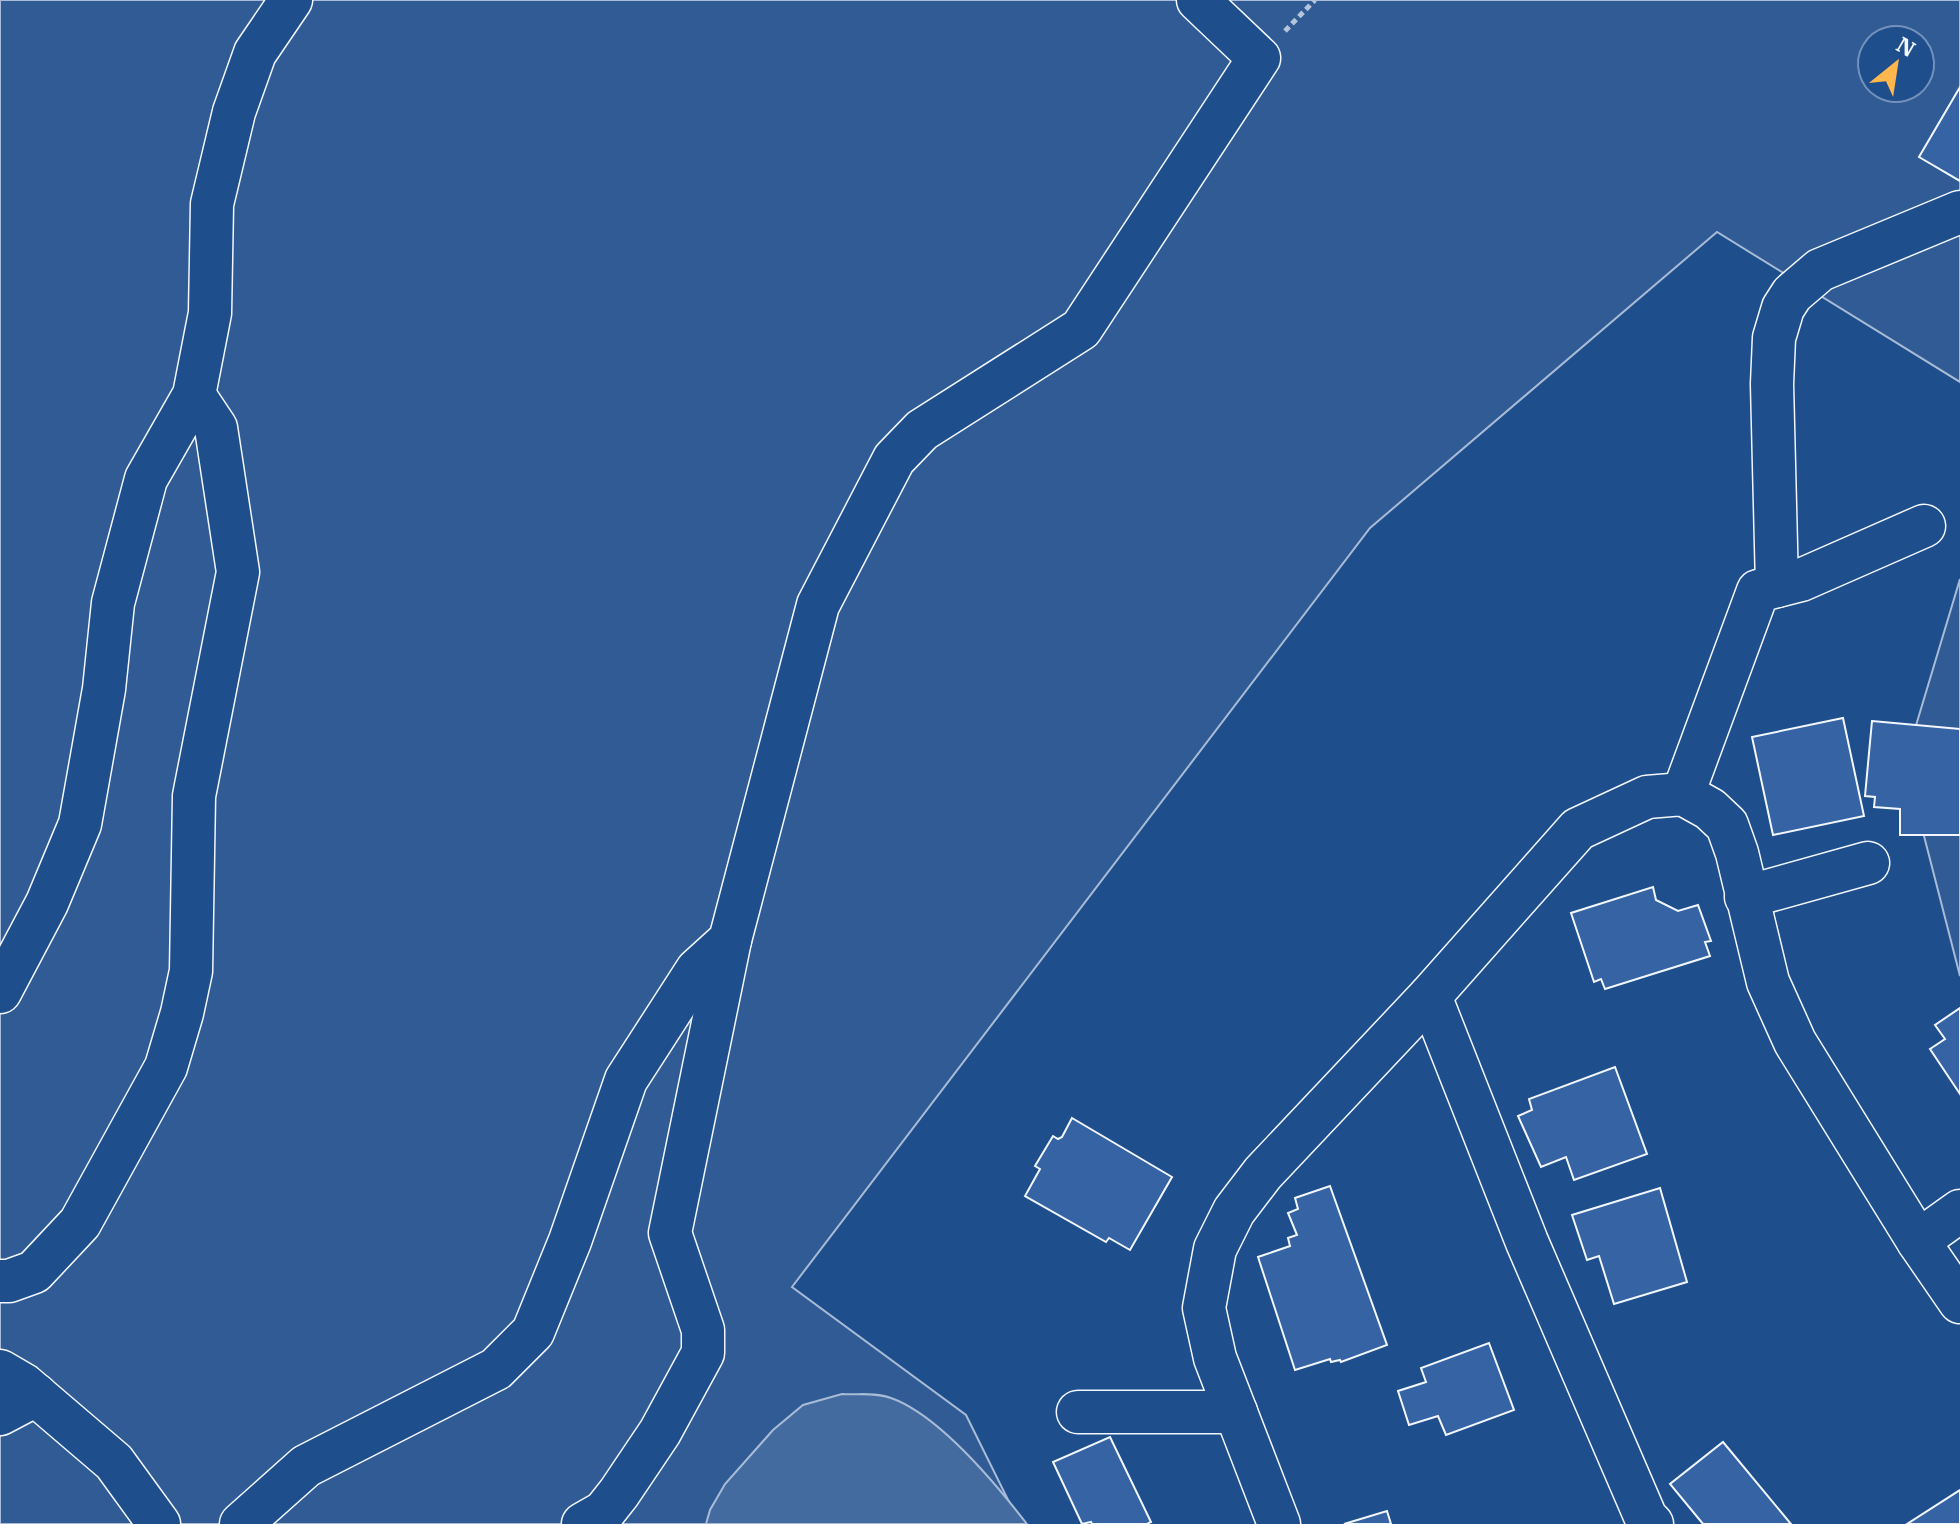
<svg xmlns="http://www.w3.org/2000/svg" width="1960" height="1524" font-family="'IBM Plex Serif',serif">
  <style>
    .green { fill: #305b95; stroke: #a8bbd7; stroke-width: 2; fill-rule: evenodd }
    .water { fill: #446ba0; stroke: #a8bbd7; stroke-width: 2 }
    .building { fill: #3563a3; stroke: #f2f6ff; stroke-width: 2 }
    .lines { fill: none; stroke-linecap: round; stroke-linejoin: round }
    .minor-casing { stroke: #f2f6ff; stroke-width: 45 }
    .path { stroke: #b3c4dc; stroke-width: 5; stroke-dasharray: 6 4; stroke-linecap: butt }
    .minor { stroke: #1f4e8c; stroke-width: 42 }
  </style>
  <rect width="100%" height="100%" fill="#1f4e8c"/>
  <g class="green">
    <path d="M0,0H1960V382L1717,232L1370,528L792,1287L966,1415L1020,1524H0ZM1872,40H1920V88H1872Z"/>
    <polygon points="1960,579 1960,976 1905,762"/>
  </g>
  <path class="water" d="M842,1394C857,1395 876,1392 891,1398C939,1415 996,1484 1027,1524H706L710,1510L725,1484L773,1430L803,1405Z"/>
  <g class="building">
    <polygon points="1960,87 1960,181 1919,157"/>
    <polygon points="1843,718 1864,816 1773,835 1752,737"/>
    <polygon points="1872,721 1960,729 1960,835 1900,835 1900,809 1874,807 1875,797 1865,796"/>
    <polygon points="1653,887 1656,900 1678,911 1698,905 1711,941 1705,942 1710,956 1605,989 1601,979 1594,982 1571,913"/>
    <polygon points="1960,1008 1960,1094 1930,1049 1945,1039 1935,1025"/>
    <polygon points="1615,1067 1647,1154 1574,1180 1566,1157 1541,1167 1518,1116 1532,1110 1529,1099"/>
    <polygon points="1072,1118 1172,1177 1130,1250 1109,1238 1106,1242 1025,1196 1040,1169 1035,1166 1053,1136 1058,1139 1062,1137"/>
    <polygon points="1330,1186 1387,1345 1341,1362 1340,1360 1331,1362 1330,1359 1295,1370 1258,1257 1290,1246 1288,1238 1297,1235 1288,1213 1298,1209 1295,1198"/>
    <polygon points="1660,1188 1687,1282 1614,1304 1599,1256 1587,1260 1572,1215"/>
    <polygon points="1489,1343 1514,1410 1446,1435 1438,1416 1409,1425 1398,1391 1426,1382 1421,1368"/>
    <polygon points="1110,1437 1151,1522 1147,1524 1092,1524 1091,1522 1082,1524 1053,1462"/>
    <polygon points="1723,1442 1791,1524 1703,1524 1670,1484"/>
    <polygon points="1960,1490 1960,1524 1907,1524"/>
    <polygon points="1387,1511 1391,1524 1344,1524"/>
  </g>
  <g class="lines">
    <g class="minor-casing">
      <g id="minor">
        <polyline points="1777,586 1772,384 1774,338 1783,308 1792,294 1820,270 1960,212"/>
        <polyline points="1683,794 1758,591 1801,580 1924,526"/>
        <polyline points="1746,897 1868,863"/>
        <polyline points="0,992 47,903 80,824 104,689 113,603 146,479 194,395 210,313 212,204 234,112 255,53 291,0"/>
        <polyline points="1430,996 1527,1242 1646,1518 1652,1524"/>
        <polyline points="1918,1241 1960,1211"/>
        <polyline points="0,1281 9,1281 34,1272 80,1223 166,1067 182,1013 191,971 194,796 238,572 216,428 194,395"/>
        <polyline points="0,1371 24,1385 114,1462 159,1524"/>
        <polyline points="1078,1412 1236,1412"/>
        <polyline points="0,1414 36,1395"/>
        <polyline points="241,1524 306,1466 496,1369 533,1332 570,1241 626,1080 697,970 730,940 818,605 894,459 922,430 1081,329 1259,58 1198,0"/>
        <polyline points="583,1524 604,1512 619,1493 660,1432 703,1353 703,1330 670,1233 730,940"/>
        <polyline points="1279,1524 1215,1358 1204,1308 1215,1249 1234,1211 1263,1173 1430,996 1578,829 1647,797 1683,794 1710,809 1727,825 1737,853 1768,982 1795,1042 1918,1241 1960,1302"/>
      </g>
    </g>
    <polyline class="path" points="1285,31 1315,0"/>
    <use href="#minor" class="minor"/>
  </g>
  <g transform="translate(1896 64) rotate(30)"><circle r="38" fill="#1f4e8c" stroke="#7391ba" stroke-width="2"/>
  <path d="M0-6L14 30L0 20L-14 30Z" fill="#ffb74d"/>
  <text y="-12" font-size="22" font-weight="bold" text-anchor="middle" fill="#f2f6ff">N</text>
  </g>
</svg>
